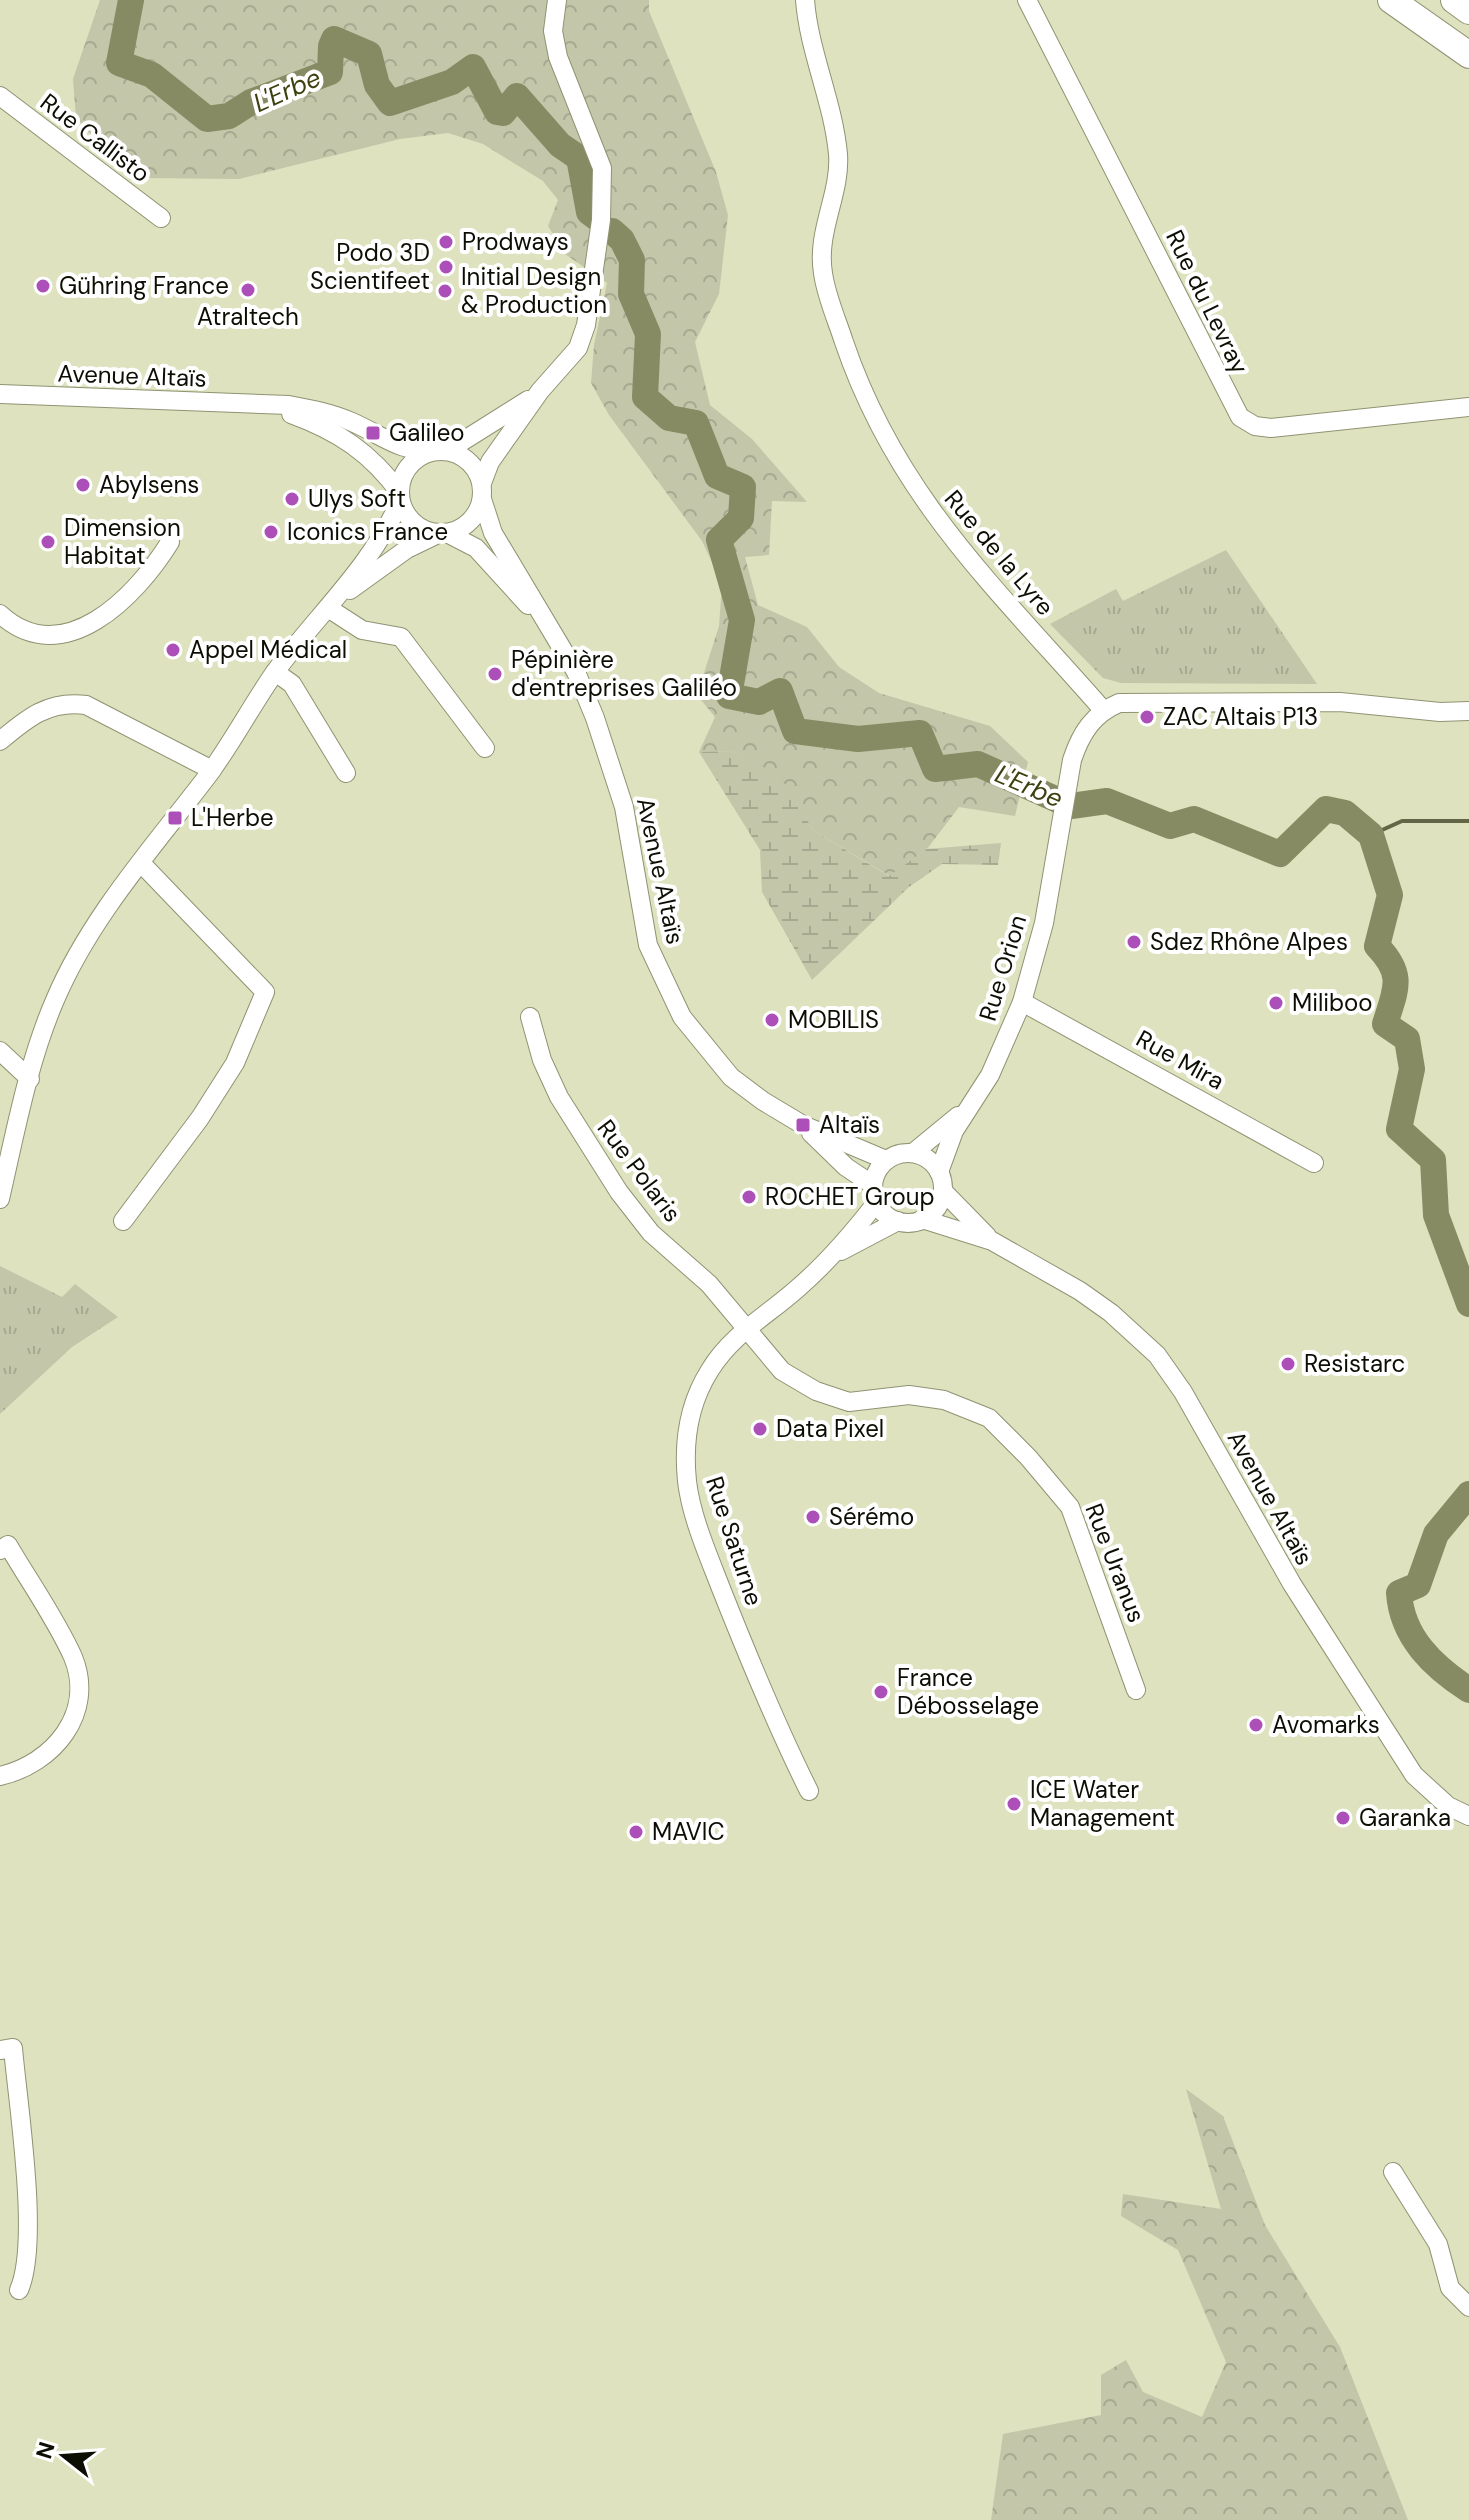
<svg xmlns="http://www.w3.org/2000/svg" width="1469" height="2520" font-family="'DM Sans',sans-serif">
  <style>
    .grass { fill: url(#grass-tufts) }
    .forest { fill: url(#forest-crowns) }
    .wetland { fill: url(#wetland-marsh) }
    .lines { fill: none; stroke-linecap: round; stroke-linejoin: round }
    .stream { stroke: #626646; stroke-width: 4 }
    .river { stroke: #878b63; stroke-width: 26 }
    .minor-casing { stroke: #909372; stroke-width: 20 }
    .highway-casing { stroke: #909372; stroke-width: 28 }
    .minor { stroke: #fff; stroke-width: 18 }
    .highway { stroke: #fff; stroke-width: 26 }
    .poi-dot { fill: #ac4fb9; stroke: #fff; stroke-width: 3 }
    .labels { text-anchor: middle; stroke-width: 8; stroke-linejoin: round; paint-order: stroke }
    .street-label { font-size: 24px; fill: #0d0e03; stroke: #fff }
    .poi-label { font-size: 24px; fill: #0d0e03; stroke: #fff; text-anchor: start }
    .water-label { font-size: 26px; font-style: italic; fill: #3e410f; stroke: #fff }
  </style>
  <defs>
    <pattern id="grass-tufts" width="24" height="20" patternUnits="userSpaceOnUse" patternTransform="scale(2)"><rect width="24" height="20" fill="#c3c6a9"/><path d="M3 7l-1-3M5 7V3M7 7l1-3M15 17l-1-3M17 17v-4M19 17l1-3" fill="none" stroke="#a6a990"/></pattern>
    <pattern id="forest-crowns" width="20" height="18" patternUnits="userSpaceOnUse" patternTransform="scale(2)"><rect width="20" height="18" fill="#c3c6a9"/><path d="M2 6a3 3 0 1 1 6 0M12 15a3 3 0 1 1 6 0" fill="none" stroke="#a6a990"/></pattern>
    <pattern id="wetland-marsh" width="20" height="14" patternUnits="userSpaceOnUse" patternTransform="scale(2)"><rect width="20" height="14" fill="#c3c6a9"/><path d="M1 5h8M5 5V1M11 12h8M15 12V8" fill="none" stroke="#a6a990"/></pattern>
  </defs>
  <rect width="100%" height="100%" fill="#dee2be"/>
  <g class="grass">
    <polygon points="1226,550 1317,684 1121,683 1103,678 1050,624 1116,589 1123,601"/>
    <polygon points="0,1266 62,1297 75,1284 118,1317 72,1347 0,1414"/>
  </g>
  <g class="forest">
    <polygon points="100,0 649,0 649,11 716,172 728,215 719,294 695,342 710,405 752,439 807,502 772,501 769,555 745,557 758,605 807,627 839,667 879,693 990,726 1028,762 1015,816 959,807 927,849 890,876 814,831 778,775 732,751 699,752 715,717 697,695 719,626 722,584 702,541 609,415 591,383 594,345 607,283 565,254 548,226 558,200 543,181 483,144 448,133 400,139 239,179 143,178 121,169 76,118 73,79"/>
    <polygon points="1186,2089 1223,2116 1265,2225 1340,2347 1408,2520 991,2520 1003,2434 1101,2415 1101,2375 1126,2360 1143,2392 1202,2417 1226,2362 1178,2250 1121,2216 1123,2194 1221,2209"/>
  </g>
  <polygon class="wetland" points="732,751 779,775 814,831 889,876 927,849 1001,843 998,865 942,864 909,887 812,980 762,892 760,850 699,752"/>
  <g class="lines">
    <polyline class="stream" points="1371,835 1402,821 1469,821"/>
    <g class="river">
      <polyline points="131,0 119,63 152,75 207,119 229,116 251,102 330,72 331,46 334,39 369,54 377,85 390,103 452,82 473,67 497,112 503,113 517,96 560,145 579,158 589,212 597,218"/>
      <path d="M612,231L622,240L632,260L631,294L648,334L645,397L669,418L696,423L717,476L743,487L741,518L719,540L742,620L729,696L759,702L780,691L795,731L858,739L920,733L935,769L978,764L1071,806L1107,801L1170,826L1194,819L1280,854L1326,809L1345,813L1371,835L1390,895L1377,946C1405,975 1396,989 1385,1024L1407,1039L1412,1069L1399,1129L1433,1160L1436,1215L1469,1304"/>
      <path d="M1469,1494L1436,1534L1418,1585L1399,1593C1402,1638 1434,1667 1469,1690"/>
    </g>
    <g class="minor-casing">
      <g id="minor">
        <path d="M805,0C809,52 833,101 838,154C841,194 816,231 823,273C826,296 837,320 844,342C897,498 998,590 1103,710"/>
        <polyline points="1027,0 1240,417 1255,426 1271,428 1469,407"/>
        <polyline points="0,96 161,218"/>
        <path d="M0,394L289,405C311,409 332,413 352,422C384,436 398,452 436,451"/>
        <path d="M291,414C338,431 371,453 400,493"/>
        <circle cx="441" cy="492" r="41"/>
        <polyline points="447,451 528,400"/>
        <polyline points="482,483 490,462 540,391 578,348 586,325 601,220 602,168 558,57 553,31 557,0"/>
        <polyline points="482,499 493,533 576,672 595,718 624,807 648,945 682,1017 731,1077 763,1101 803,1125 886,1160"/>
        <polyline points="447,533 476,548 528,605"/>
        <polyline points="350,590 407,549 438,534"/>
        <polyline points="328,608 362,630 401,637 485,748"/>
        <path d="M0,614C63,672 136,597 170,542"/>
        <polyline points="275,672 292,684 346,773"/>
        <path d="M0,741C27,718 49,700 86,705L212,770"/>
        <polyline points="1022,1002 1314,1163"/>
        <polyline points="530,1017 542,1060 559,1097 619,1192 651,1233 709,1284 782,1371 816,1391 849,1402 909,1395 944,1400 989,1418 1028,1457 1070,1507 1136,1690"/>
        <polyline points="0,1051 30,1079"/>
        <polyline points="811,1133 846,1167 873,1185"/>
        <polyline points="913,1153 958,1116"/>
        <circle cx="908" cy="1188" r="35"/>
        <path d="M939,1172L954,1131L990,1075L1022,1002L1044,923L1072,760C1081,733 1093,714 1119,703L1340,702L1440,712L1469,711"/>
        <polyline points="943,1191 987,1236"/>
        <path d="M0,1199C15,1134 28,1062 55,1000C90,917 155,845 209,774C233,741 252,705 275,672C318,614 371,567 400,501"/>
        <polyline points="922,1219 992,1241 1080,1291 1111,1313 1157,1355 1183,1392 1292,1584 1414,1775 1448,1806 1469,1816"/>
        <polyline points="123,1221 200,1118 235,1063 265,992 141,863"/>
        <polyline points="841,1251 898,1221"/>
        <path d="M0,1550L8,1545C29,1581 56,1619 73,1657C96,1713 53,1764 0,1776"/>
        <path d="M809,1791C776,1725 749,1659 722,1591C709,1557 691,1517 687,1481C683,1442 689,1403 710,1370C732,1334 768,1315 798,1288C828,1262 852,1234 876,1203"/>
        <path d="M0,2050L13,2048C18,2106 40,2242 19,2290"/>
        <polyline points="1393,2172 1438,2244 1450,2288 1469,2307"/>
      </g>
    </g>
    <g class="highway-casing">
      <g id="highway">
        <polyline points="1391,0 1469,55"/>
        <polyline points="1454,0 1469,11"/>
      </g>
    </g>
    <use href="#minor" class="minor"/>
    <use href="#highway" class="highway"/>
  </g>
  <g class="poi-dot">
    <circle cx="446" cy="242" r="8"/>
    <circle cx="446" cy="267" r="8"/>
    <circle cx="43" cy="286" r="8"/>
    <circle cx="248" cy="290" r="8"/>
    <circle cx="445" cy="291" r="8"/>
    <rect x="365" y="425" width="16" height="16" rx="4"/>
    <circle cx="83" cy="485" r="8"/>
    <circle cx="292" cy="499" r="8"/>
    <circle cx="271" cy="532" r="8"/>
    <circle cx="48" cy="542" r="8"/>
    <circle cx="173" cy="650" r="8"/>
    <circle cx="495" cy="674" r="8"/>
    <circle cx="1147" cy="717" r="8"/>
    <rect x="167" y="810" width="16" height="16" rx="4"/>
    <circle cx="1134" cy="942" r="8"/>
    <circle cx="1276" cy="1003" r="8"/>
    <circle cx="772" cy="1020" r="8"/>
    <rect x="795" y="1117" width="16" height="16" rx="4"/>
    <circle cx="749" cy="1197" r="8"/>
    <circle cx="1288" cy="1364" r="8"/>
    <circle cx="760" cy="1429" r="8"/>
    <circle cx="813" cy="1517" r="8"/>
    <circle cx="881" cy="1692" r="8"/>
    <circle cx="1256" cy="1725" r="8"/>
    <circle cx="1014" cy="1804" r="8"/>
    <circle cx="1343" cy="1818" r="8"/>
    <circle cx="636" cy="1832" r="8"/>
  </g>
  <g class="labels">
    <g class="street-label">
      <text transform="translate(95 138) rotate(37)" y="8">Rue Callisto</text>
      <text transform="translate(1207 302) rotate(64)" y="8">Rue du Levray</text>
      <text transform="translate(132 376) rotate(2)" y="8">Avenue Altaïs</text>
      <text transform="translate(999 553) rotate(50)" y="8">Rue de la Lyre</text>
      <text transform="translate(660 871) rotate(78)" y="8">Avenue Altaïs</text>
      <text transform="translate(1003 968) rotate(-73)" y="8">Rue Orion</text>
      <text transform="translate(1180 1060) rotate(29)" y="8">Rue Mira</text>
      <text transform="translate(639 1171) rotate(53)" y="8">Rue Polaris</text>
      <text transform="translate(1270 1498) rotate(61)" y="8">Avenue Altaïs</text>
      <text transform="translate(734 1541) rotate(72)" y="8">Rue Saturne</text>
      <text transform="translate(1115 1563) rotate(69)" y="8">Rue Uranus</text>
    </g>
    <g class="poi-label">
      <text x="462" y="250">Prodways</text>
      <text x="430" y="261" text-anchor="end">Podo 3D<tspan x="430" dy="28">Scientifeet</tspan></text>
      <text x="461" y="285">Initial Design<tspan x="461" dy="28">&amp; Production</tspan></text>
      <text x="59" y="294">Gühring France</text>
      <text x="248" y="325" text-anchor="middle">Atraltech</text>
      <text x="389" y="441">Galileo</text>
      <text x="99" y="493">Abylsens</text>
      <text x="308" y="507">Ulys Soft</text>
      <text x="64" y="536">Dimension<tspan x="64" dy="28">Habitat</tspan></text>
      <text x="287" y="540">Iconics France</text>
      <text x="189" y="658">Appel Médical</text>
      <text x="511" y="668">Pépinière<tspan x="511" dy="28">d'entreprises Galiléo</tspan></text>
      <text x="1163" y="725">ZAC Altais P13</text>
      <text x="191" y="826">L'Herbe</text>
      <text x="1150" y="950">Sdez Rhône Alpes</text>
      <text x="1292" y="1011">Miliboo</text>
      <text x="788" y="1028">MOBILIS</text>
      <text x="819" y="1133">Altaïs</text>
      <text x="765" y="1205">ROCHET Group</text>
      <text x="1304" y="1372">Resistarc</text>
      <text x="776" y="1437">Data Pixel</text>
      <text x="829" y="1525">Sérémo</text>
      <text x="897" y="1686">France<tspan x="897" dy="28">Débosselage</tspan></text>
      <text x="1272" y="1733">Avomarks</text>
      <text x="1030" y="1798">ICE Water<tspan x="1030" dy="28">Management</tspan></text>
      <text x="1359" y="1826">Garanka</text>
      <text x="652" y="1840">MAVIC</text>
    </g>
    <g class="water-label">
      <text transform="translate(287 90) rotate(-24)" y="9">L'Erbe</text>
      <text transform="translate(1029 786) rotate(23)" y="9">L'Erbe</text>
    </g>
  </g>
  <g transform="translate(64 2456) rotate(287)" stroke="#ffffff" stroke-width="6" paint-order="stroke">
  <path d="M0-6L14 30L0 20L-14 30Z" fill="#0d0e03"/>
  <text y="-12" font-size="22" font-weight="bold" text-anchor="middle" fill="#0d0e03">N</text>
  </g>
</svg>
